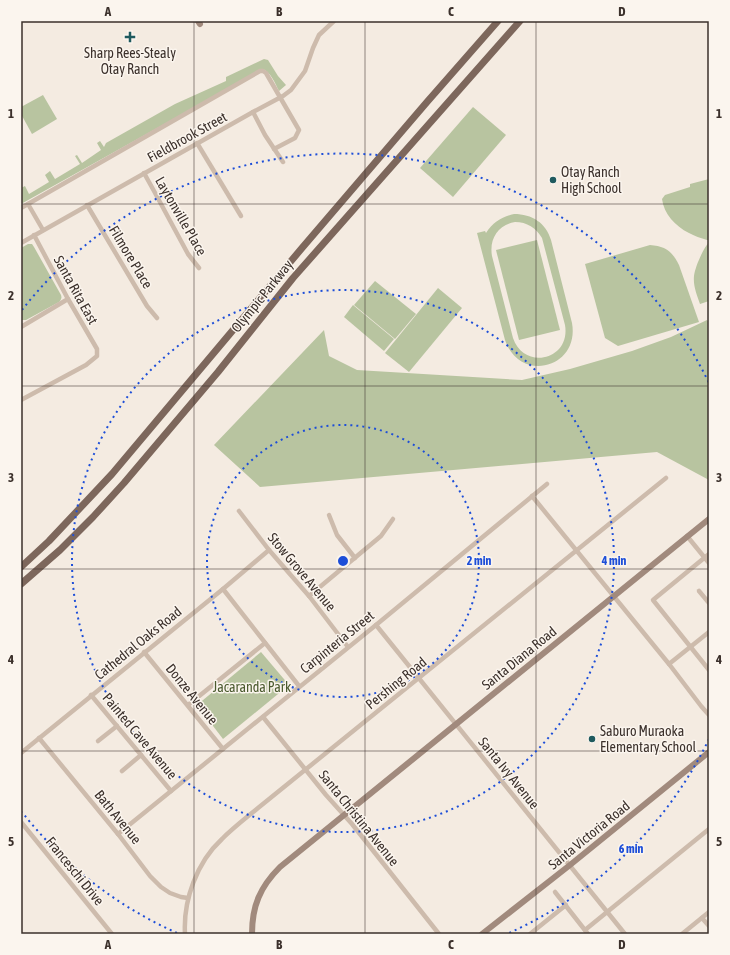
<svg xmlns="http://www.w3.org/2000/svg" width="730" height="955" font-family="'Asap Condensed',sans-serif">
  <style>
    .green { fill: #b8c4a0; fill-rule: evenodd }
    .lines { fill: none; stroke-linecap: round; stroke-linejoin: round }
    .street { stroke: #cdbbac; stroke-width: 4.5 }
    .secondary { stroke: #a18a7d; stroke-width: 6 }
    .primary { stroke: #7d675c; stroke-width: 7 }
    .grid { fill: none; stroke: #3b302b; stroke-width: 1; stroke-opacity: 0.55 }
    .ring { fill: none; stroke: #1d4ed8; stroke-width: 2; stroke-dasharray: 2 4 }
    .poi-dot { fill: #1f5a5e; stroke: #fbf5ee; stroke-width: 1.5 }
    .labels { text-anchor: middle; stroke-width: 3; stroke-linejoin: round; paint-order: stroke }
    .poi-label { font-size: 14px; fill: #3b302b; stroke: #fbf5ee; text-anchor: start }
    .street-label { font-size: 14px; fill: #3b302b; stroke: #fbf5ee }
    .park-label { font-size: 14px; fill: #4a5a2e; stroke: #fbf5ee }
    .centre { fill: #1d4ed8; stroke: #fbf5ee; stroke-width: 2 }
    .ring-label { font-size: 12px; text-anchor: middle; font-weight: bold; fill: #1d4ed8; stroke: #fbf5ee; stroke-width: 3; stroke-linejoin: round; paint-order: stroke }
    .neatline { fill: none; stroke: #3b302b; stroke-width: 1.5 }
    .grid-label { font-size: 13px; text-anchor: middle; font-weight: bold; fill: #3b302b }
  </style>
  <rect width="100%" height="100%" fill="#f4ebe1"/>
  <g class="green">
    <path d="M264,59L268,60L278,76L286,85L279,91C275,83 271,73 263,69L21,204V188L25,186L29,194L49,182L45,175L50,171L55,179L80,164L75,156L77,155L82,163L101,150L97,143L100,141L104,147L106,143L175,104L226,81V77Z"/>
    <polygon points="43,95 57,119 32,134 21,114 21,107"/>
    <polygon points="473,107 506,135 453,197 420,168"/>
    <path d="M709,179V240H707C701,238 694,236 689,233C675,226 664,214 662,199L665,195L690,187V184Z"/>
    <path d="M514,214C532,214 546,223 551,240L572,323C580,368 520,384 505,340L477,233L485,231L486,233C493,222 502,217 514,214ZM515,222C527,222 536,228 542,238L565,325C571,360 524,371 513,338L492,256C489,239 498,225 515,222Z"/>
    <polygon points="537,240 560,330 519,340 496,250"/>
    <path d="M709,242V301L700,304C697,295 693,286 694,276C695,267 703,249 709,242Z"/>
    <path d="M28,244H32L34,247L61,295C62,298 61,300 59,302L26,320H22L21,248Z"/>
    <path d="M650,245C665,246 672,251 679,265L699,322L618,346L605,338L585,264Z"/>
    <polygon points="375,281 416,314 395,339 354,305"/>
    <polygon points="438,288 462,308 409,372 385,353"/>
    <polygon points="353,305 394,339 384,351 344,317"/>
    <polygon points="707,320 709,323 709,480 657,452 260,487 214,445 324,330 329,356 357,370 522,380 570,369 632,351 671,337"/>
    <polygon points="261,652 289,685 223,739 197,705"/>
  </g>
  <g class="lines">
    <g class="street">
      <polyline points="253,112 265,135 283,162"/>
      <polyline points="197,143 241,216"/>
      <polyline points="144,173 154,191 188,254 199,268"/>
      <polyline points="28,204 43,230"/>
      <polyline points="87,205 147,306 157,318"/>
      <polyline points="21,208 260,71 263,71 266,73 299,130 295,138 274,149"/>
      <polyline points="21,243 253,112 283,96 291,90 305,71 313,48 319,35 334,21"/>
      <polyline points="21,327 68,299"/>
      <polyline points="21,400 86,365 97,356 97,349 68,299 34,235"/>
      <polyline points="532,496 669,664 701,706 709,715"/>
      <polyline points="239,511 269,550 309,596 348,647"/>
      <polyline points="329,515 337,535 355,558"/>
      <polyline points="687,536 709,563"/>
      <polyline points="709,554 653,600 709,670"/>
      <polyline points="223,589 299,686"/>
      <polyline points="699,591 709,603"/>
      <polyline points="309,596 381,536 393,519"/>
      <polyline points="376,625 625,934"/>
      <polyline points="144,652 223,749"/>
      <polyline points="669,664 709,632"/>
      <polyline points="91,695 171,791"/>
      <polyline points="188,705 265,643"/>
      <polyline points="263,717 326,795 352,824 439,934"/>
      <polyline points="39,738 118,834 150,876 161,887 170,893 181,897 188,898"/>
      <polyline points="98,741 117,726"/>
      <polyline points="21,753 223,589 269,550"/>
      <polyline points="122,771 141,755"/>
      <polyline points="21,822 112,934"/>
      <polyline points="118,834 376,625 547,484"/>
      <polyline points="555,892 588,934"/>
      <polyline points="702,918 709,926"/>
      <polyline points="585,930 709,829"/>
      <path d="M185,934C183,900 197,862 222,839C233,828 246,818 258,808L666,478"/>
      <polyline points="530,934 566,905"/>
      <polyline points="682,934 709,912"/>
    </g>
    <g class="secondary">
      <polyline points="198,21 200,24"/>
      <path d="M252,934C252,906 260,887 280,867L709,519"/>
      <polyline points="482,934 570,865 709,752"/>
    </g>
    <g class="primary">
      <polyline points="21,567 49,541 112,474 302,248 427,102 498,21"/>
      <polyline points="21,584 60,550 93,517 124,483 218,372 293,278 520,21"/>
    </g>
  </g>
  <path class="grid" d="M194,21V934M365,21V934M536,21V934M21,204H709M21,386H709M21,569H709M21,751H709"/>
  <g class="ring">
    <circle cx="343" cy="561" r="136"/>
    <circle cx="343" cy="561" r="271"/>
    <path d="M709 739A407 407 0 0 1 509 933M177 933A407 407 0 0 1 22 812M22 310A407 407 0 0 1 709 383"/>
  </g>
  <g class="poi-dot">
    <path d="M128 31h4v4h4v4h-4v4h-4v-4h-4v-4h4z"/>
    <circle cx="553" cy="180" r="4"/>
    <circle cx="592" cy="739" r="4"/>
  </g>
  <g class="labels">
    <g class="poi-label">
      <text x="130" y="58" text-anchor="middle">Sharp Rees-Stealy<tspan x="130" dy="16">Otay Ranch</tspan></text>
      <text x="561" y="177">Otay Ranch<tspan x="561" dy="16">High School</tspan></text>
      <text x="600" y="736">Saburo Muraoka<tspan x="600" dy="16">Elementary School</tspan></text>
    </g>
    <g class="street-label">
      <text transform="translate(187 137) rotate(-29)" y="5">Fieldbrook Street</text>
      <text transform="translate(181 216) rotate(60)" y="5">Laytonville Place</text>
      <text transform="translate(131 257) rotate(59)" y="5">Filmore Place</text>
      <text transform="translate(76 290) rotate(61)" y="5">Santa Rita East</text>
      <text transform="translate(262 296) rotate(-51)" y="5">Olympic Parkway</text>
      <text transform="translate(302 572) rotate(50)" y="5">Stow Grove Avenue</text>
      <text transform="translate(337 642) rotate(-39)" y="5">Carpinteria Street</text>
      <text transform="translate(138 643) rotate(-39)" y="5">Cathedral Oaks Road</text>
      <text transform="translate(519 658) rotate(-39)" y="5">Santa Diana Road</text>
      <text transform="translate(396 683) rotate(-39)" y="5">Pershing Road</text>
      <text transform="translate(192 694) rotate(51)" y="5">Donze Avenue</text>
      <text transform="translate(140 736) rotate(50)" y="5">Painted Cave Avenue</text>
      <text transform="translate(509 773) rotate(51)" y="5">Santa Ivy Avenue</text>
      <text transform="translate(118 817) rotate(51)" y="5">Bath Avenue</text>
      <text transform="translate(359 818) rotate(51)" y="5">Santa Christina Avenue</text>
      <text transform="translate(589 835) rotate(-39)" y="5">Santa Victoria Road</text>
      <text transform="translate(75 871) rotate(51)" y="5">Franceschi Drive</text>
    </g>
    <g class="park-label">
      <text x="252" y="692">Jacaranda Park</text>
    </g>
  </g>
  <circle cx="343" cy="561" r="6" class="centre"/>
  <g class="ring-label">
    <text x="479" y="565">2 min</text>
    <text x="614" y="565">4 min</text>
    <text x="631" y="853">6 min</text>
  </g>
  <rect width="730" height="955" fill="none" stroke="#fbf5ee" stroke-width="44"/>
  <rect x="22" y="22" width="686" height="911" class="neatline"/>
  <g class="grid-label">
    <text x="108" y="16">A</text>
    <text x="279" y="16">B</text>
    <text x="451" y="16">C</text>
    <text x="622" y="16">D</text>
    <text x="11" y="118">1</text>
    <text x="719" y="118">1</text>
    <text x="11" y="300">2</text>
    <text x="719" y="300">2</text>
    <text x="11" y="482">3</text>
    <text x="719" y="482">3</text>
    <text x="11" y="664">4</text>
    <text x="719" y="664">4</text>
    <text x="11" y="846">5</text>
    <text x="719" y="846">5</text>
    <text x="108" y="949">A</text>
    <text x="279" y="949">B</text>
    <text x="451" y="949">C</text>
    <text x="622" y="949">D</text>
  </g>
</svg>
